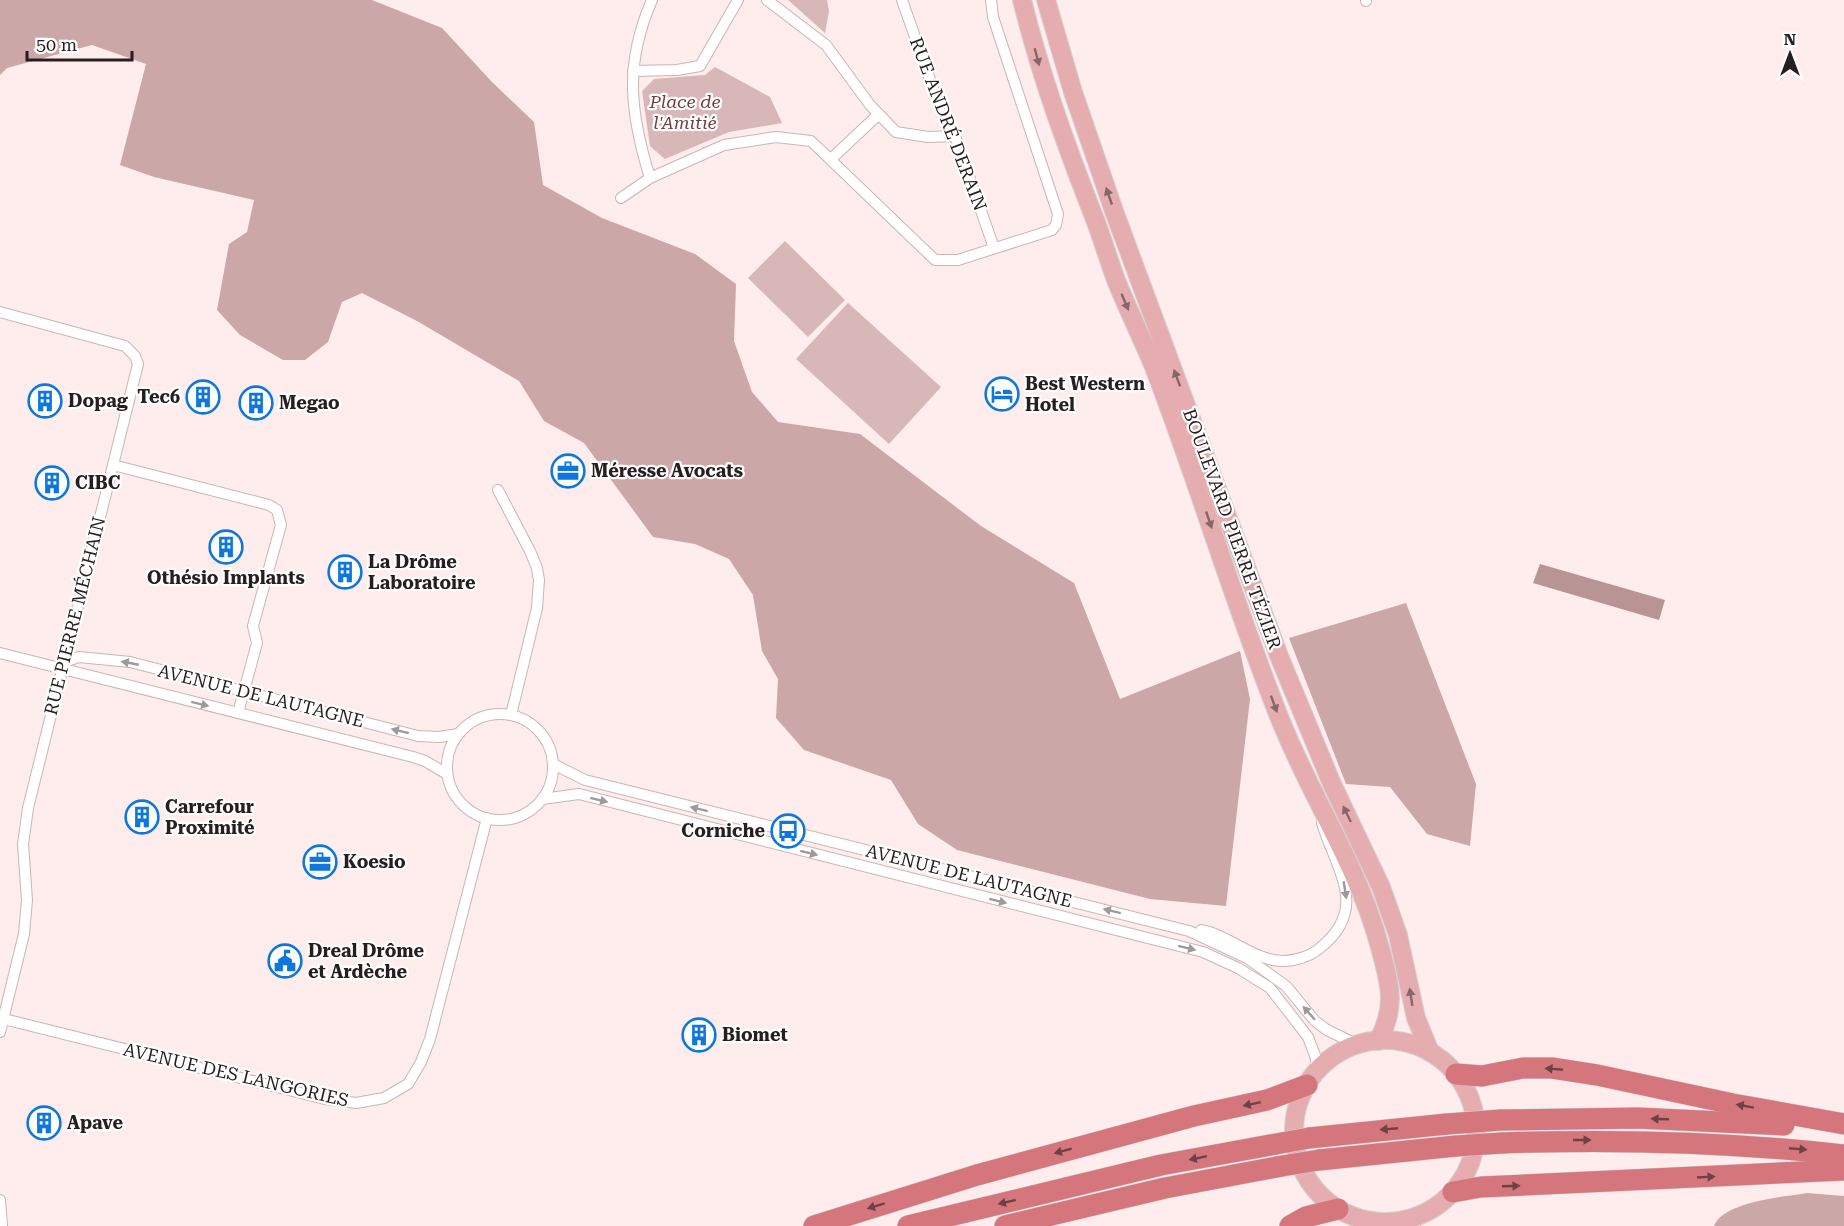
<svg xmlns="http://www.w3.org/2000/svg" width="1844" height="1226" font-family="'Roboto Serif',serif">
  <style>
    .green { fill: #d7b7b8 }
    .forest { fill: #cca7a8 }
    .water { fill: #b89495 }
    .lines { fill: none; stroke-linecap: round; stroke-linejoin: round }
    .street-casing { stroke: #cbb5b5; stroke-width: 12 }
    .secondary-casing { stroke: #cbb5b5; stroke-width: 18 }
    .primary-casing { stroke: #d4d2d2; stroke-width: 20 }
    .highway-casing { stroke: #d4d2d2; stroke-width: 22 }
    .street { stroke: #fff; stroke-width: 10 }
    .secondary { stroke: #f2d6d8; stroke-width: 16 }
    .primary { stroke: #e6adb0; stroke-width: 18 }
    .highway { stroke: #d5767c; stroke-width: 21 }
    .highway-bridge-casing { stroke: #d4d2d2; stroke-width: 22; stroke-linecap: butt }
    .highway-bridge { stroke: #d5767c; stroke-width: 21 }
    .oneway { fill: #866668 }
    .oneway2 { fill: #9e9a9a }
    .oneway3 { fill: #6d4244 }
    .labels { text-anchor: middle; stroke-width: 4.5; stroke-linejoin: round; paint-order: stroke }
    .park-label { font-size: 18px; font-style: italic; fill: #733e42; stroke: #fff }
    .street-label { font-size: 18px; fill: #271f1f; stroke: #fff }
    .poi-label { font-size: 18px; font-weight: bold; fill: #271f1f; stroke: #fff; text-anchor: start }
  </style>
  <rect width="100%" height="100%" fill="#ffecec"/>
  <g class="green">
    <polygon points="788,0 827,0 829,11 825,33"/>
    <polygon points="715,67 770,97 782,123 729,132 665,159 650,146 642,91 654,79 705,75"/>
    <polygon points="785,241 845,300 808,337 748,278"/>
    <polygon points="848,303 941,387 889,444 796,359"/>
  </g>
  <g class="forest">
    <polygon points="0,0 372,0 442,28 492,82 534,122 543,185 602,218 695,254 736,284 734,341 752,392 778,422 860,434 981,526 1074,583 1120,699 1240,651 1250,699 1226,906 1150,899 957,850 918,824 891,780 804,750 776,718 778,679 762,651 753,595 729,559 695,544 653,537 584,443 544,421 519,381 417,321 362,293 342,302 328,342 305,360 283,360 240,335 217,310 229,244 247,232 254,200 154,177 120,165 146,64 92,45 7,68 0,75"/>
    <polygon points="1406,603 1476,784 1470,846 1427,834 1390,787 1346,784 1289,638"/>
    <path d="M1807,1193L1844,1196V1226H1714C1724,1201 1784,1197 1807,1193Z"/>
  </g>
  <polygon class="water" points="1540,564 1665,600 1659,620 1533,583"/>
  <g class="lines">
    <g class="street-casing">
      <g id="street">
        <polyline points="767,0 826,45 870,105 896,132 928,137 955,136"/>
        <polyline points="902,0 934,91 955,136 994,248"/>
        <polyline points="1366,1 1366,0"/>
        <polyline points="633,71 677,70 700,66 738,0"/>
        <polyline points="831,159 879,114"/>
        <path d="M650,178C630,113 624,64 652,0"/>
        <polyline points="621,198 650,178 724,145 776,137 811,141 935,260 958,260 1052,230 1056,225 1058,214 993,17 991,0"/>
        <polyline points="0,312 125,346 135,356 138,364 28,808 23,844 27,900 24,934 0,1032"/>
        <polyline points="113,465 269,505 277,510 281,525 253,626 257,643 238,713"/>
        <polyline points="498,490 530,551 537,568 539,580 537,608 511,715"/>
        <polyline points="0,653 413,757 425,761 447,774"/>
        <polyline points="64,662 79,657 130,662 418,736 439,737 458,734"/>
        <circle cx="500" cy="767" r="53"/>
        <polyline points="553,764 585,780 1189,931 1247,958 1286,986 1315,1021 1327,1030 1358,1045"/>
        <polyline points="542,799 579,794 1203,952 1238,968 1270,988 1308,1037 1316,1058 1315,1074"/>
        <path d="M1201,930C1227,935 1248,955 1273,960C1290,963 1308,958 1320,948C1370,908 1336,870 1322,823"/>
        <polyline points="0,1018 325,1099 356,1103 384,1098 408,1084 421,1062 430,1039 487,818"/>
        <polyline points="0,1200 2,1226"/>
      </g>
    </g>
    <g class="secondary-casing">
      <g id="secondary">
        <polyline points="1362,1219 1369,1226"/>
        <polyline points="1411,1226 1414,1217"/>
      </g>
    </g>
    <g class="primary-casing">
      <g id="primary">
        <path d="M1022,0C1041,77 1067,148 1096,222C1103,241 1109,261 1116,280C1128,310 1142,338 1154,367C1198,482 1233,600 1278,714C1308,792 1357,863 1379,944C1389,981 1398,1005 1378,1041"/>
        <polyline points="1046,0 1073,92 1114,211 1279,656 1332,784 1381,887 1398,935 1416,1018 1430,1052"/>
        <circle cx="1385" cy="1131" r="91"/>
      </g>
    </g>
    <g class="highway-casing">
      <g id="highway">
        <polyline points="1456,1074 1482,1076 1523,1068 1552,1068 1597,1075 1733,1104 1844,1124"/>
        <polyline points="1501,1120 1638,1118 1784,1125"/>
        <polyline points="1309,1138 1447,1124"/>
        <path d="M1502,1143C1617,1139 1730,1142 1844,1155"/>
        <polyline points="1319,1160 1456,1146"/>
        <polyline points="1453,1192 1481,1187 1844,1170"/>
        <polyline points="814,1226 977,1175 1194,1116 1267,1100 1307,1085"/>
        <polyline points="908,1226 1161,1165 1276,1144"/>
        <polyline points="1005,1226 1165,1188 1282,1166"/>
        <polyline points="1290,1226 1306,1217 1338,1209"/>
      </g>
    </g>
    <use href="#street" class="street"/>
    <use href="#secondary" class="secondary"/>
    <use href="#primary" class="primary"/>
    <use href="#highway" class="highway"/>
    <g class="highway-bridge-casing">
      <g id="highway-bridge">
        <polyline points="1447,1124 1501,1120"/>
        <polyline points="1276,1144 1309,1138"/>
        <polyline points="1456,1146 1502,1143"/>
        <polyline points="1282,1166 1319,1160"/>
      </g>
    </g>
    <use href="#highway-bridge" class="highway-bridge"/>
  </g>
  <defs><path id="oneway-solid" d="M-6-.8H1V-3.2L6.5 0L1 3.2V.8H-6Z" transform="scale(1.5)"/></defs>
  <g class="oneway">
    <use href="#oneway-solid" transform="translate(1037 57) rotate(75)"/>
    <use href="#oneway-solid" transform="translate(1109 196) rotate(-109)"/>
    <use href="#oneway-solid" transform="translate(1125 302) rotate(67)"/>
    <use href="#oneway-solid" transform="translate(1177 378) rotate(-110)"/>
    <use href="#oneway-solid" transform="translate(1209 520) rotate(71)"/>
    <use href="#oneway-solid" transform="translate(1274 704) rotate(70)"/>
    <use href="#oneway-solid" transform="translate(1347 814) rotate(-116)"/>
    <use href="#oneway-solid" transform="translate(1411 997) rotate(-99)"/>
  </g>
  <g class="oneway2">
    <use href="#oneway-solid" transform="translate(130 663) rotate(-169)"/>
    <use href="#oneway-solid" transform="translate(200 704) rotate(14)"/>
    <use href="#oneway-solid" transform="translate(400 731) rotate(-166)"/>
    <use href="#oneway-solid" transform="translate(599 800) rotate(14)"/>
    <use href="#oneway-solid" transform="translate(699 809) rotate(-166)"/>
    <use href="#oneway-solid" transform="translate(809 853) rotate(14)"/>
    <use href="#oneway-solid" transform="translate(1345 890) rotate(81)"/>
    <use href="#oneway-solid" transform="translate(998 901) rotate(14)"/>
    <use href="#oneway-solid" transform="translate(1112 911) rotate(-166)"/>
    <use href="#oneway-solid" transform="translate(1187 948) rotate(14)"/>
    <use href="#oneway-solid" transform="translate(1309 1013) rotate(-131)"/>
  </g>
  <g class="oneway3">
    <use href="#oneway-solid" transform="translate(1554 1069) rotate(-175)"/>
    <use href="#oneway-solid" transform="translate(1252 1104) rotate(168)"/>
    <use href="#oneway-solid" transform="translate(1745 1106) rotate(-170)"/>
    <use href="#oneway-solid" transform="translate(1660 1119) rotate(-178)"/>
    <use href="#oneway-solid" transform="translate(1389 1129) rotate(175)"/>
    <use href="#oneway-solid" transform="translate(1582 1140)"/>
    <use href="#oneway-solid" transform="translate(1798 1149) rotate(5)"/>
    <use href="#oneway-solid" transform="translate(1063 1151) rotate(165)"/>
    <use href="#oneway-solid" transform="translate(1198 1158) rotate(168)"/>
    <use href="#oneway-solid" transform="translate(1706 1177) rotate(-3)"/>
    <use href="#oneway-solid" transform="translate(1511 1186) rotate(-2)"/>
    <use href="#oneway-solid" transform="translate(1007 1202) rotate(166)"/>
    <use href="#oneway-solid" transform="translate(876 1206) rotate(163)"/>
  </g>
  <defs>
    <g id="hotel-ring" transform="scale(1.725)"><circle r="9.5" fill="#fff" stroke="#0e77df" stroke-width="1.5"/><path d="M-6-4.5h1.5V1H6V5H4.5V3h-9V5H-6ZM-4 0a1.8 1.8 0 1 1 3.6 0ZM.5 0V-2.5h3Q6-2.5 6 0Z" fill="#0e77df"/></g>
    <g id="building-ring" transform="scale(1.725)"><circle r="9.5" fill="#fff" stroke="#0e77df" stroke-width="1.5"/><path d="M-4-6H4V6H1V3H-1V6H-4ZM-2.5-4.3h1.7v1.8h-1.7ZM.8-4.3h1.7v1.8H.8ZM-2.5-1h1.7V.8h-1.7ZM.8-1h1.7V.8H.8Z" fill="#0e77df"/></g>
    <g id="office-ring" transform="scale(1.725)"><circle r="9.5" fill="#fff" stroke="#0e77df" stroke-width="1.5"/><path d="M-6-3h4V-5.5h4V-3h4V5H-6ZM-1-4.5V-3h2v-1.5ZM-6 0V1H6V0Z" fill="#0e77df"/></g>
    <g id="bus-ring" transform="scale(1.725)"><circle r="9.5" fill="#fff" stroke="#0e77df" stroke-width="1.5"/><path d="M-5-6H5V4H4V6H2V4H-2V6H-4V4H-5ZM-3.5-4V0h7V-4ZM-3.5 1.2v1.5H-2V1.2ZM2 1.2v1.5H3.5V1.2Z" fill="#0e77df"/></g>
    <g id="civic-ring" transform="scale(1.725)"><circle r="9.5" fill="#fff" stroke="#0e77df" stroke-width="1.5"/><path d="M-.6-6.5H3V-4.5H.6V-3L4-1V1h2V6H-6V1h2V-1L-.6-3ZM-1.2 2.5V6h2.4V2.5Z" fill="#0e77df"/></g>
  </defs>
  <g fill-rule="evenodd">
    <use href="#hotel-ring" x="1002" y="394"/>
    <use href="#building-ring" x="203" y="397"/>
    <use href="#building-ring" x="45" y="401"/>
    <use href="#building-ring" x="256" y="403"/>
    <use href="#office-ring" x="568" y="471"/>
    <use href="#building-ring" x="52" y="483"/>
    <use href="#building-ring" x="226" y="547"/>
    <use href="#building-ring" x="345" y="572"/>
    <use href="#building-ring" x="142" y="817"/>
    <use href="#bus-ring" x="788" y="831"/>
    <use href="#office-ring" x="320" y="862"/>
    <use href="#civic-ring" x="285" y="961"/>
    <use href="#building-ring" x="699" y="1035"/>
    <use href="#building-ring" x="44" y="1123"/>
  </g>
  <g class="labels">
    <g class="park-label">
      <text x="685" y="108">Place de<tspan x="685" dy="21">l'Amitié</tspan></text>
    </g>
    <g class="street-label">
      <text transform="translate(948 124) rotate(69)" y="6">RUE ANDRÉ DERAIN</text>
      <text transform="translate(1232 529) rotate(70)" y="6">BOULEVARD PIERRE TÉZIER</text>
      <text transform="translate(75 616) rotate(-76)" y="6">RUE PIERRE MÉCHAIN</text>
      <text transform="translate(261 696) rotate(14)" y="6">AVENUE DE LAUTAGNE</text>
      <text transform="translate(969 876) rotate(14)" y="6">AVENUE DE LAUTAGNE</text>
      <text transform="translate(236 1075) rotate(13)" y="6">AVENUE DES LANGORIES</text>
    </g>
    <g class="poi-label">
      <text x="1025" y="390">Best Western<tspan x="1025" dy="21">Hotel</tspan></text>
      <text x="180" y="403" text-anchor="end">Tec6</text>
      <text x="68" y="407">Dopag</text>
      <text x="279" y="409">Megao</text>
      <text x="591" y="477">Méresse Avocats</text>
      <text x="75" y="489">CIBC</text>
      <text x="368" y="568">La Drôme<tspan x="368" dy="21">Laboratoire</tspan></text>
      <text x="226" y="584" text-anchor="middle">Othésio Implants</text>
      <text x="165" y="813">Carrefour<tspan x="165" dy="21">Proximité</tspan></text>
      <text x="765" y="837" text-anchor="end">Corniche</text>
      <text x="343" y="868">Koesio</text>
      <text x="308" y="957">Dreal Drôme<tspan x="308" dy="21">et Ardèche</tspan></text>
      <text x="722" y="1041">Biomet</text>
      <text x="67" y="1129">Apave</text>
    </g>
  </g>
  <g transform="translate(1790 54)" stroke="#ffffff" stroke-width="4.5" paint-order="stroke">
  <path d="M0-4.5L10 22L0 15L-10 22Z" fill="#271f1f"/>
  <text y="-9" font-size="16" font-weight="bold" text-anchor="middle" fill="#271f1f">N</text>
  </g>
  <path d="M27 51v9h105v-9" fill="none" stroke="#271f1f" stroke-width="3"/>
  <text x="36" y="51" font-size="18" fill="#271f1f" stroke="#ffffff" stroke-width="4.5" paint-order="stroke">50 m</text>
</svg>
